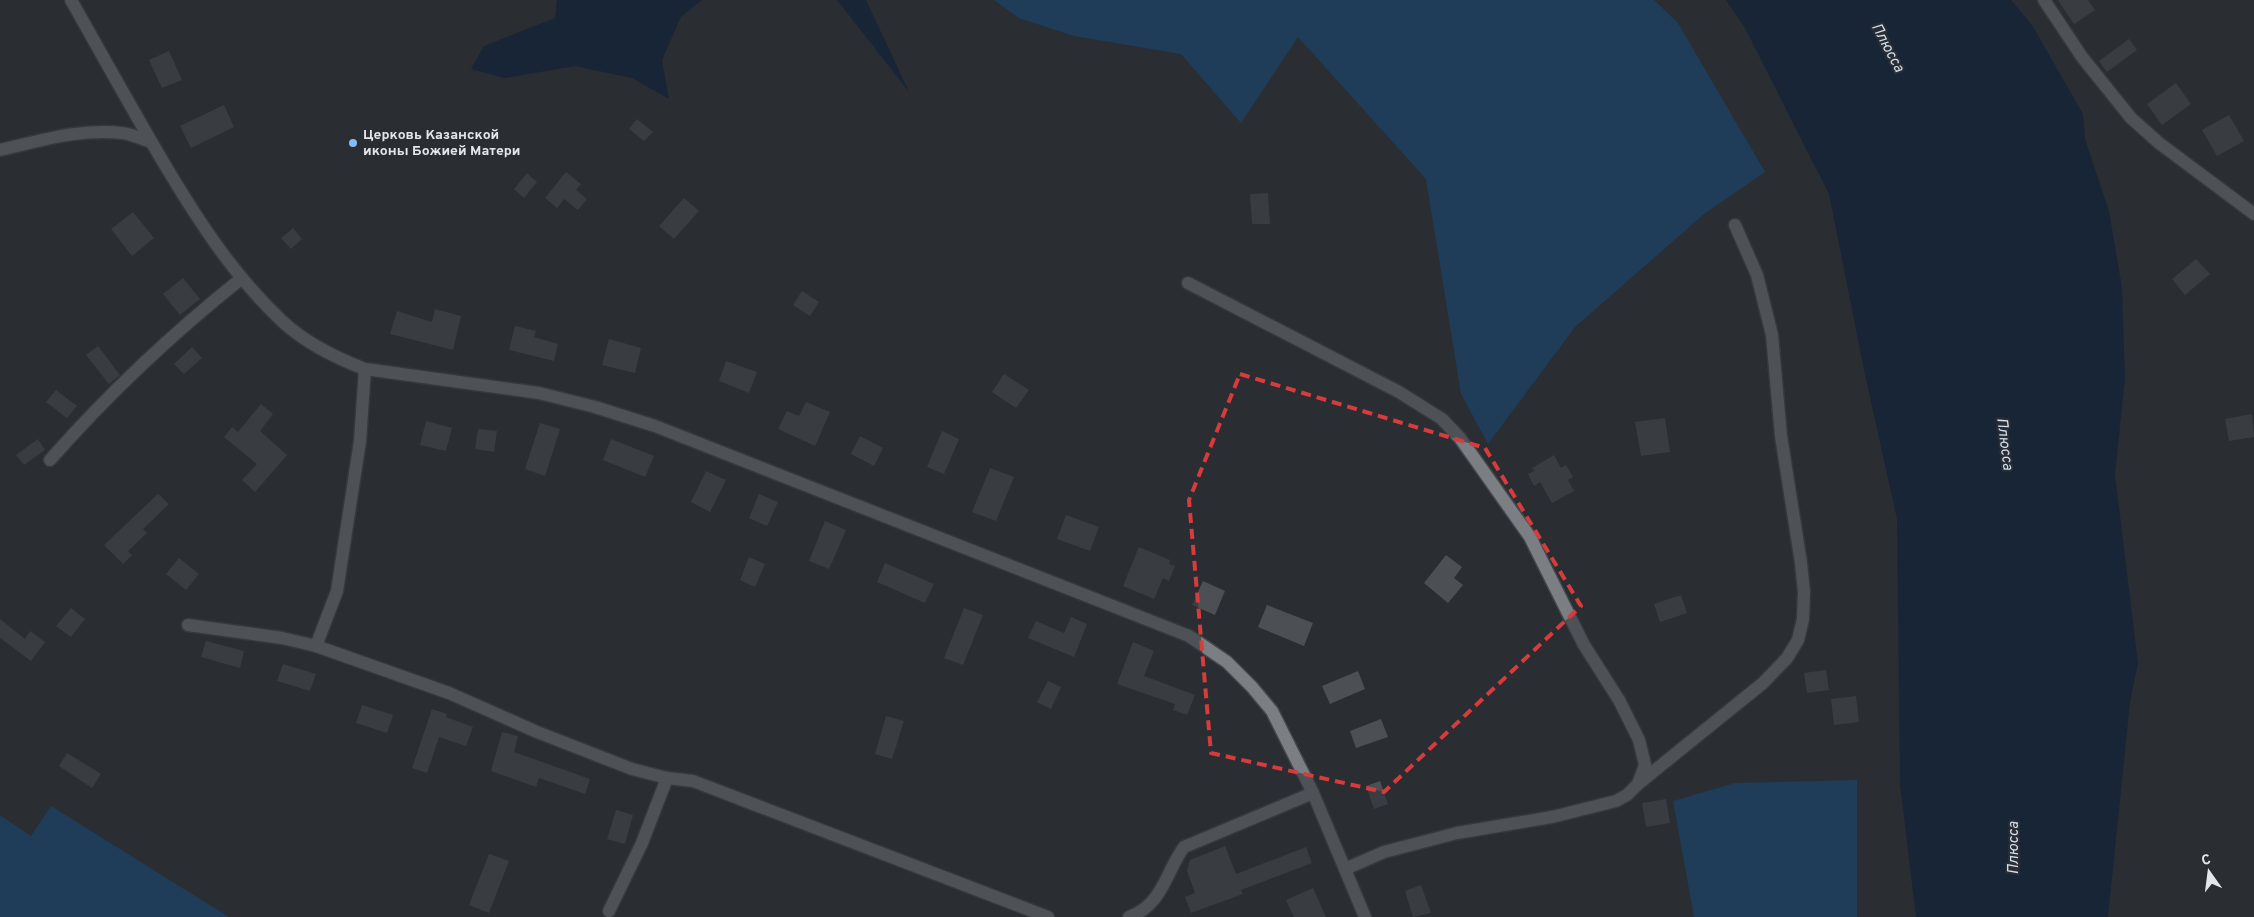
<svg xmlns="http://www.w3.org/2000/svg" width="2254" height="917" font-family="Overpass,sans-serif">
	<rect width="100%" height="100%" fill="#2a2d32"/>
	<!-- green -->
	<g fill="#134f89">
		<path d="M994,0H1654L1678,23L1765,172L1704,214L1575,327L1488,444L1461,394L1426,179L1298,37L1241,123L1181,54L1074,36L1019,18Z"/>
		<path d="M1857,780V917H1694L1673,801L1735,783Z"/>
		<path d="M51,806L229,917H0V815L31,836Z"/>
	</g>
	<!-- water -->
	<g fill="#001c3c">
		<path d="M557,0H702L681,17L662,60L669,99L632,78L575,66L505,78L471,69L484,46L555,18Z"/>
		<path d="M837,0H866L909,92Z"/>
		<path d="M1726,0H2011L2032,25L2083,114L2085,139L2109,211L2122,288L2125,378L2115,475L2138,663L2130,702L2108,917H1916L1900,784L1897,519L1864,370L1829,194L1745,28Z"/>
	</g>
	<!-- building -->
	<g fill="#4c5054">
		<path d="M2058,0H2088L2095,10L2074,24Z"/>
		<path d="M2129,39L2137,50L2107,72L2099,61Z"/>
		<path d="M169,51L182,80L162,88L149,60Z"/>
		<path d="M2176,83L2191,104L2162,125L2147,104Z"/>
		<path d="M224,105L234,127L191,148L180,126Z"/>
		<path d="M2229,115L2244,141L2217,156L2202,130Z"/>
		<path d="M637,119L653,132L644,141L629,129Z"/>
		<path d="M566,172L581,184L576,190L587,199L578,210L564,199L557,208L545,198Z"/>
		<path d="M527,173L537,182L524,198L514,189Z"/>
		<path d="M1268,193L1270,224H1252L1250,194Z"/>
		<path d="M684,198L699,211L674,239L659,226Z"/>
		<path d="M133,212L154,238L132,256L111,229Z"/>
		<path d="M293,228L302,239L291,249L281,238Z"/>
		<path d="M2196,259L2210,274L2185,295L2172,279Z"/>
		<path d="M183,278L200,299L180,315L163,294Z"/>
		<path d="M802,291L819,302L810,316L793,305Z"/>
		<path d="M435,309L461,316L453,350L390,334L397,311L432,322Z"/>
		<path d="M515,326L536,331L534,337L558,344L554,361L509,350Z"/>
		<path d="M609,339L641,348L635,373L602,365Z"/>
		<path d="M98,346L120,375L109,384L86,355Z"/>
		<path d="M192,347L202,358L184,374L174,364Z"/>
		<path d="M726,361L757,372L749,393L719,381Z"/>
		<path d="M1004,374L1029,390L1016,408L992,392Z"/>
		<path d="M56,390L77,406L67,418L46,402Z"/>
		<path d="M806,402L830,412L815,446L778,429L787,411L799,416Z"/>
		<path d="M261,404L273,414L260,431L287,455L255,492L242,480L257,464L224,437L232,427L238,432Z"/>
		<path d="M2252,414L2254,437L2229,441L2225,419Z"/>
		<path d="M1665,418L1670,452L1641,456L1635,422Z"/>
		<path d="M426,421L452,428L446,451L420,445Z"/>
		<path d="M540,423L560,429L545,476L525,469Z"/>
		<path d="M478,429L497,431L494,452L475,449Z"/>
		<path d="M942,431L959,439L944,474L927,467Z"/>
		<path d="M860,436L883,448L874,466L851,454Z"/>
		<path d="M38,439L45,450L24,465L16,455Z"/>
		<path d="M611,439L654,456L645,477L603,460Z"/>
		<path d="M1554,455L1561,468L1566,465L1573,477L1568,480L1574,491L1552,503L1540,482L1534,486L1528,474L1534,471L1532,468Z"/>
		<path d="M990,468L1014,477L996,521L972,512Z"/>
		<path d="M706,471L726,480L710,512L691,502Z"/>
		<path d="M158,494L169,504L143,529L147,533L128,551L132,555L123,564L104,545Z"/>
		<path d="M759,494L778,502L767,526L749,518Z"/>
		<path d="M1066,515L1099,527L1090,551L1057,539Z"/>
		<path d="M825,521L846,530L829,569L809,561Z"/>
		<path d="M1139,547L1170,560L1169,564L1175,566L1169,581L1163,578L1154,599L1123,586Z"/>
		<path d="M1446,555L1462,567L1454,578L1463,585L1448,603L1424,583Z"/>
		<path d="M749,557L765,564L755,587L740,580Z"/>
		<path d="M179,558L199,574L186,590L166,574Z"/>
		<path d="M885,563L934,584L925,603L877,582Z"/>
		<path d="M1203,581L1225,591L1215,615L1192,605Z"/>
		<path d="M1681,595L1687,613L1660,622L1654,604Z"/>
		<path d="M1267,605L1313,623L1304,646L1258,627Z"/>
		<path d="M71,608L85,619L71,637L56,626Z"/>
		<path d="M964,608L983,615L963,665L944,658Z"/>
		<path d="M1071,617L1087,624L1074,657L1028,638L1036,621L1064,633Z"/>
		<path d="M0,619L25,639L30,631L45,642L31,661L0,638Z"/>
		<path d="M206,641L244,651L240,668L201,657Z"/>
		<path d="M1133,642L1154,651L1144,676L1195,695L1187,715L1173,710L1175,704L1117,684Z"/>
		<path d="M283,664L316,674L310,691L277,681Z"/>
		<path d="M1826,670L1829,690L1807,693L1804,673Z"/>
		<path d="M1358,671L1365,689L1330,704L1322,686Z"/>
		<path d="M1048,681L1061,687L1051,709L1037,702Z"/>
		<path d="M1856,696L1859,722L1834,725L1831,699Z"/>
		<path d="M362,705L393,715L387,733L356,723Z"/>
		<path d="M432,709L447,714L446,717L473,727L466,746L439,737L427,773L412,768Z"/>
		<path d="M886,716L904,721L892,759L875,754Z"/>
		<path d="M1381,719L1388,737L1356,748L1350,731Z"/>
		<path d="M502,732L518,736L514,752L590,779L585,794L539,778L536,787L491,771Z"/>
		<path d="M67,753L101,774L92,788L59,766Z"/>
		<path d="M1380,781L1388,804L1374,809L1366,786Z"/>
		<path d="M1666,799L1670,823L1646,827L1642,803Z"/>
		<path d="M616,810L633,815L625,844L607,839Z"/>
		<path d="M1225,846L1236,874L1306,847L1312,863L1241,890L1243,894L1191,913L1185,897L1195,893L1187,871L1190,860Z"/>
		<path d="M489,854L509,861L489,913L469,905Z"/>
		<path d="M1421,885L1431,913L1413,917L1405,891Z"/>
		<path d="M1313,888L1326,917H1294L1286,900Z"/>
	</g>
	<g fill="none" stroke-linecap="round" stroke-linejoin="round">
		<!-- minor casing -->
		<g stroke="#44484b" stroke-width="15">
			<g id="minor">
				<path d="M71,0C104,58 136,117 171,175C203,228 237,279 283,322C306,343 336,358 365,369L539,393L595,407L655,426L1189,636L1227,662L1252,687L1272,711L1313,793L1365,917"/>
				<path d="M2044,0L2082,57L2131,118L2159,143L2254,214"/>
				<path d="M0,150C40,141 80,128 122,133C131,134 142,139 151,142"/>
				<path d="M1188,283L1399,392L1442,419L1460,438L1530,537L1584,645L1619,700L1639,740L1645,765L1638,784"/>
				<path d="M50,460C109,393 173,333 242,278"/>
				<path d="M188,625L282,638L316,646L449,693L537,732L632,769L667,778L693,781L1048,917"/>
				<path d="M316,646L337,591L360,441L365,369"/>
				<path d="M1345,869L1384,852L1457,833L1552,817L1616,801L1627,795L1638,784L1763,683L1787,658L1798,640L1803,619L1804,592L1801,563L1781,436L1772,335L1757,275L1735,225"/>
				<path d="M609,911L642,843L667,778"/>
				<path d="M1129,917C1163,905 1166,871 1184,847L1313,793"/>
			</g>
		</g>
		<!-- minor -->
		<use href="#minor" stroke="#7b7f84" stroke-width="12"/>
	</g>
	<!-- marked area -->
	<path d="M0 0H2254V917H0ZM1240,374L1485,448L1581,606L1384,792L1211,753L1189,500Z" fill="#2a2d32" fill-opacity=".55" fill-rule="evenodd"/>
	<path fill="none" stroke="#d73b3b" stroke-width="4" stroke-dasharray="10 6" stroke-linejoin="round" d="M1240,374L1485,448L1581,606L1384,792L1211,753L1189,500Z"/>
	<!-- markers -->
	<circle fill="#84bcfb" stroke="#2a2d32" stroke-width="2" cx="353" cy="143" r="5"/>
	<g text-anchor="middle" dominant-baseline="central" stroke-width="4.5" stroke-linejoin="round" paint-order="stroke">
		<!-- poi labels -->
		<g font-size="14" font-weight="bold" fill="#e4e7e9" stroke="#2a2d32" text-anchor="start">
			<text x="363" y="135">Церковь Казанской<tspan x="363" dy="16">иконы Божией Матери</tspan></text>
		</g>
		<!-- water labels -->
		<g font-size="15" font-style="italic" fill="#d1e0f2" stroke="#2a2d32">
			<text transform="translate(1887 48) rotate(62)">Плюсса</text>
			<text transform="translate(2004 444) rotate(83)">Плюсса</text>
			<text transform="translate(2014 848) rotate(-90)">Плюсса</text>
		</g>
	</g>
	<!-- north arrow -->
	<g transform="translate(2209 872) rotate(346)" stroke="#2a2d32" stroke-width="4" paint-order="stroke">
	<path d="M0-4L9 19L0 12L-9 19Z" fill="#e4e7e9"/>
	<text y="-8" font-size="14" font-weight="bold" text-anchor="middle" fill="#e4e7e9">С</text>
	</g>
</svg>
